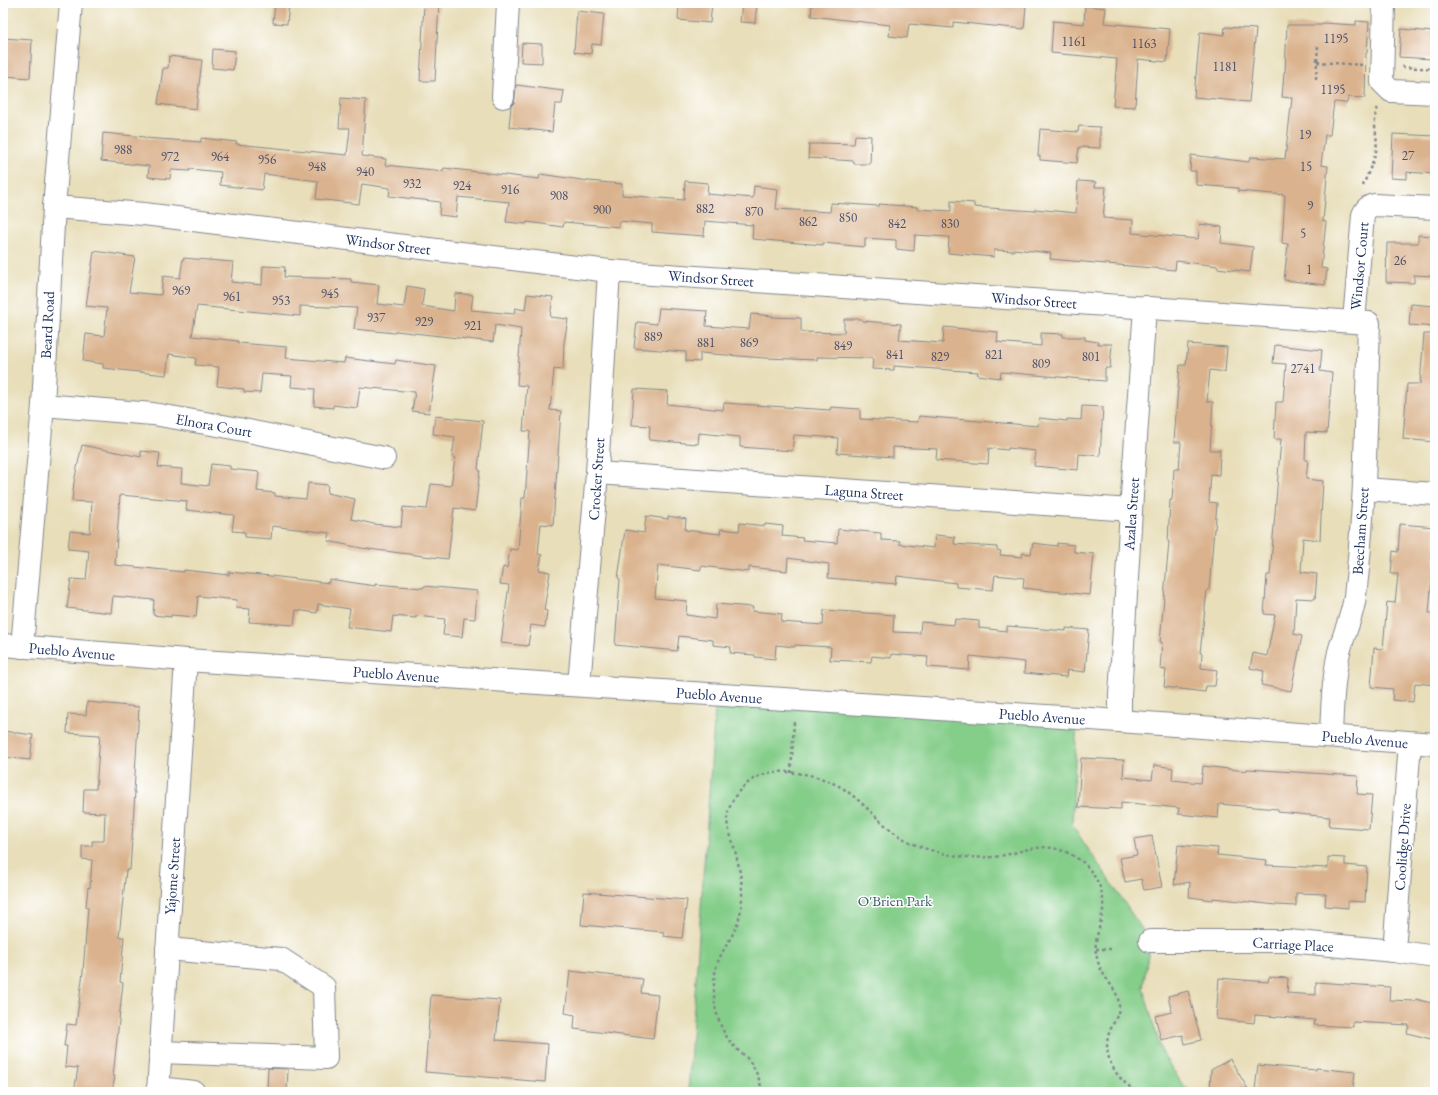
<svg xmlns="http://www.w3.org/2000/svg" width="1438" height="1095" font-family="'EB Garamond',serif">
	<rect width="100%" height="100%" fill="#fff"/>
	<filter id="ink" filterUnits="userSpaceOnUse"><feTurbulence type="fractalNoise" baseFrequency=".025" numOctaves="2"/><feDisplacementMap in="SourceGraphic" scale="8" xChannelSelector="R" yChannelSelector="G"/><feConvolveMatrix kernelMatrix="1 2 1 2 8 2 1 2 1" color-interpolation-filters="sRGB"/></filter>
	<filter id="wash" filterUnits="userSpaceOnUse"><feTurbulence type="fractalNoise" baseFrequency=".012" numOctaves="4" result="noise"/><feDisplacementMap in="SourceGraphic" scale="16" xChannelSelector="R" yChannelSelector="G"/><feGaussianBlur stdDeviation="0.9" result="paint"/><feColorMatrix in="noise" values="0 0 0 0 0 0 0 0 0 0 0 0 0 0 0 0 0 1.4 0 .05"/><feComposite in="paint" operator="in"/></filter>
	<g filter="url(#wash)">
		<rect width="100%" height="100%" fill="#e8deb9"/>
		<!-- green -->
		<path fill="#85ce8a" stroke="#507e74" d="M716,694L1077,718L1072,825L1150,941L1143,988L1162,1053L1182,1084L1191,1092H688Z"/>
		<g id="blocks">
			<!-- building -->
			<g fill="#dab38e">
				<path d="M275,3L289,4L287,24L273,23Z"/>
				<path d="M424,3H439L435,81H420Z"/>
				<path d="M679,3H712L710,23L678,20Z"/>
				<path d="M742,3H757L755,23L740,22Z"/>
				<path d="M812,3H999L1026,6L1024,29L953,22V28L909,24L907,38L889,36L890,25L811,16Z"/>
				<path d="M1085,6L1106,8L1104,23L1170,29L1167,62L1138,59L1135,107L1113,106L1117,59L1051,53L1053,21L1084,24Z"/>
				<path d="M577,11L604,14L601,45L592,44L591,54L574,52Z"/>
				<path d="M1356,21L1369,22L1367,53H1366L1365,98L1348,97L1347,103L1334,102L1330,135H1325L1321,165L1328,166L1323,221L1326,222L1321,268L1327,269L1325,285L1284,280L1288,244L1282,243L1285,195L1238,191V188L1196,185V171H1190L1191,155L1249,162L1250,157L1285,159L1292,98L1282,97L1284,72H1285L1287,25H1322V23L1356,25Z"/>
				<path d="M1225,27L1256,29L1249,102L1194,97L1200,32L1224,35Z"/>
				<path d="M1401,29L1434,32L1432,59L1399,57Z"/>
				<path d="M3,38L32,40L30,78L4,76L6,55H3Z"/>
				<path d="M522,43L542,44V63L521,62Z"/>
				<path d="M213,49L235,51L233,70L212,68Z"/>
				<path d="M169,56L202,60L196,109L158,104L163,68H168Z"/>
				<path d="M516,85L564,91L562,104H555L552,132L509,127L511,106L514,103L515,98Z"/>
				<path d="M341,98L366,100L362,156L386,159L385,165L443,171L444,168L539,179L540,174L589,181L622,184V195L684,200L685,181L708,183L707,194L753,198L754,186L778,189L776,209L830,212L831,203L879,206V204L917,207V209L951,211V201L974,203V207L1035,211V209L1076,213L1078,181L1096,182L1095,187H1106L1103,218L1133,220L1132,233L1198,239L1200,224L1222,227L1221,243L1253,247L1250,272L1217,268L1218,266L1176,261L1175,270L1050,259L1051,253L1014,249V251L994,250V257L948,253L949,237L915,235L914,251L896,249V240L865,238V247L823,243V245L752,239L753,225L705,221L704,236L652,232V224L619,221V227L564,222L563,227L527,222L526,224L506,222L509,202L458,197L456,217L439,215L440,202L389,196L390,188L362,184L359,204L316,199L318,181L264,174L262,190L220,185L221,172L190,169V171L171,170L170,179L148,177L149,166L101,161L103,133L145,137V138L201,142V138L237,142L236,144L347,155L350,128H339Z"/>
				<path d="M1079,126L1100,127V148L1079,147L1077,163L1040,160V156H1038L1040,129L1078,132Z"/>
				<path d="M1393,134L1435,136V174L1407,172V179L1391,178Z"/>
				<path d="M855,135L871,136L870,164H854V161L808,158L809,144H822V143L854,144Z"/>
				<path d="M1418,235L1435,236V276L1414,275V283L1386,282L1387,243H1418Z"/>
				<path d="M94,251L135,257L129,292L161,295L163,276L180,278L183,258L233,262L231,282L262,285L263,266L285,267L284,277L351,279V282L379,285L377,304L404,307L407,286L424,289L422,306L454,311L455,293L473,295L471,310L514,314L515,308L525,310L527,294L553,297L550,317L568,319L564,343L563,370L554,369L550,410L561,411L553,525L541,524L538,554L542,555L539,570L550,572L544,610L547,611L545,627L531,625L528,646L501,643L509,585L500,584L503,567L507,568L510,549L518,550L522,498H525L530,431H523L527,386L517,385L521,329L495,325L493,342L396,331L395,333L354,329L357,308L300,306V316L197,306L192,336L238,341V343L287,347L286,358L344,363L345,358L395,364L396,360L436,366L429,413L412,411L415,392L360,387L357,408L333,405V408L314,406L315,389L291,387L292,376L262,374L260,393L244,392V389L217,386L219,367L195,365L196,358L169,354L166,375L103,368V364L83,361L86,334L104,336L107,308L86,306Z"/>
				<path d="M1411,304L1435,306V327L1409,325Z"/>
				<path d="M659,308L707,311L706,326L749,329L751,314L773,316L772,317L801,318V332L844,333V319H862V321L901,324L899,340L943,343L944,327L998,332L997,342L1041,346V333L1063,334V337H1085V340L1098,342V344H1112L1110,368H1105V381L1001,372L1000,378L977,375L978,372L894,366V370L872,369L873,358L817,357V360L765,358L700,353V362L686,361V352L634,348L637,322L657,324Z"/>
				<path d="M1424,334H1435V442L1403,439L1407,384H1420Z"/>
				<path d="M1188,344L1227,347L1225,372L1210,370L1207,402H1213L1210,450H1220L1219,475L1211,474L1209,502L1217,503L1215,529H1214L1209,590H1207L1200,653H1202L1201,668L1217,670L1215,686H1206L1205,692L1164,687L1166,670L1160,669L1162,642H1160L1169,542H1168L1170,500H1172L1174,469H1179L1181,442H1174L1177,400L1180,365H1186Z"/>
				<path d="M1275,345L1322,350L1320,371L1332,373L1327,433L1306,432L1305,460H1308L1306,479L1323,481L1321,517L1320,540L1303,538L1301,572L1317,574L1315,599L1296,598L1294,634L1302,636L1291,691L1261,685L1264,671L1250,668L1253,653L1267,656L1275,615L1264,614L1267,575H1270L1281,439H1274L1276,402H1283L1286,364L1273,363Z"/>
				<path d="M634,389L668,391L667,404L723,410L724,403L830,410L831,407L860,409V419L918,422L919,416L1038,426L1039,418L1067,421V419L1081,420L1082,406L1103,407L1100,456L1079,454L1078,470L1034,466L1036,451L1008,448V450L989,448L988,464L936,460L937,449L893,447V457L837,453L838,438L794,435L792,451L740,447V437L699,433L698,444L649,440L650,426L632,425Z"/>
				<path d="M435,416L483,421L478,469L480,470L475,511L454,508L448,559L361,548L328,541L330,533L272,526L271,539L245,537V532L232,531L234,515L186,510L187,501L120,495L115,565L184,572V570L229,575V572L271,576L329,583V579L375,586V584L423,588L424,586L477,591L475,619L464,618L462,637L443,635L445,619L416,616V618L393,616L391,632L347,627L350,609L318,604L317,613L296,610L294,625L249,622L250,609L236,608L237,600L198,596L196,617L171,615V617L153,615L154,600L113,596L111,613L67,608L71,579L86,580L89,551L68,549L70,531L90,533L92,502L72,501L74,482L82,445L141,457V451L160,453L158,467L182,469L181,483L208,486L211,464L230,466V469L259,472L257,491L275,493V496L306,499L308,483L328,485L327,493L355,499L351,519L374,524L401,527L403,507L427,509L431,484L451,486L455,458L452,457L455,437L433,434Z"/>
				<path d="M646,516L668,519V516L686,519L685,530L720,534L721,529L739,531L740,523L765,526V524L783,526L782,536L803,538L802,540L837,543L838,529L881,533V540L900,541L899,544L934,548L935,535L955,537L954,544L997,547V550L1001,551L1000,555L1022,557L1023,553L1031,554L1033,543L1057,546V543L1074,545V552L1094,554L1090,595L1023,588L1024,578L995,575L993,590L956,587V583L897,576L896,584L828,578L829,564L788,558L787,571L749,567V572L701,566V570L658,565L655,598L687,601L686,615L715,619L716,604L753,607L752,611L782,614L781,622L823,625L824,610L894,615L893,632L920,633L921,622L954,625L955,619L979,621V628L1007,631V626L1066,631V628L1089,630L1085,672L1067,670L1066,677L1024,673L1025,662L970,656L969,670L927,667L928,657L891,654V658L872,656L871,662L830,660L831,647L795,645V647L776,645L775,659L755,657V655L730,653L731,647L713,645V640L679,636L677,651L615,645L620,579L618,578L625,530L644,533Z"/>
				<path d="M1400,524L1435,527V578L1432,577L1429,613H1435V685L1415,683L1413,702L1392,700L1393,689L1371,687L1374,648L1383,649L1387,602L1395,603L1398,574H1391L1393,551L1398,552Z"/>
				<path d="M87,702L139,707L134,792H135L130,870H126L119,937H124L120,982L123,983L113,1076H115L112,1092H74L78,1068L65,1067L67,1046H64L67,1024L76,1025L83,972L88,908L86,907L88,887L90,888L92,860L82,859V846H92V841H104L105,813L83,812L84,789H96L100,735L67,733L68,714L86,715Z"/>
				<path d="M3,731L33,735L30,760L3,757Z"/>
				<path d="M1081,758L1124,760L1123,777L1152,780L1154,765L1173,768L1172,780L1201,783L1203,766L1246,771L1247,769L1358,776L1357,794L1372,795L1369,829L1329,826L1330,817L1278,812V809L1219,804L1218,818L1178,814L1179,808L1121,802V809L1078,807Z"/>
				<path d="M1152,836L1162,887L1144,890L1141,879L1125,882L1120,858L1137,855L1134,839Z"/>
				<path d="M1178,845L1218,848L1217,855L1267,860L1266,865L1328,868V857L1345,858V865L1367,867L1365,902L1348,901V908L1325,906L1326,894L1296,893V906L1276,905L1213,898V900L1189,897L1190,882L1174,885Z"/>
				<path d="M584,892L687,900L682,938L663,936L664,932L581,925Z"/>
				<path d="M570,971L643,979L641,993L658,995L653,1039L574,1029L575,1015L565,1013Z"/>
				<path d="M1269,977L1288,978L1287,993L1316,995V982L1390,987L1389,1000L1415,1001L1416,999L1435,1004V1040L1407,1033L1409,1025L1353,1022V1027L1314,1025L1315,1020L1255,1015L1254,1023L1216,1019L1219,978L1268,982Z"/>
				<path d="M1188,991L1201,1040L1185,1044L1183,1035L1161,1040L1155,1016L1172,1012L1168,996Z"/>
				<path d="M431,995L500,1000L496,1040L548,1044L545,1082L425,1072Z"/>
				<path d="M1230,1059L1248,1089L1231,1088L1234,1092H1210L1211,1070Z"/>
				<path d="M1258,1065L1316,1070V1068L1355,1072L1353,1092H1275L1255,1090Z"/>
				<path d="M268,1068L288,1069L287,1092H267Z"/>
			</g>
		</g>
	</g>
	<g filter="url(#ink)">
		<use href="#blocks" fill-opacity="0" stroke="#82868c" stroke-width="1"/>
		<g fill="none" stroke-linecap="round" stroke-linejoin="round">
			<!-- minor casing -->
			<g stroke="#82868c" stroke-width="24">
				<g id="minor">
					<path d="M1384,3L1382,82L1391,91L1435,93"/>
					<path d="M503,97L508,3"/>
					<path d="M54,207L144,214L609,271L1369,323C1366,414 1366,505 1355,596C1353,615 1344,633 1339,652C1333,679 1332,708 1331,736"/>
					<path d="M1354,321L1363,215C1365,210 1368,206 1374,205L1435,208"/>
					<path d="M43,405L153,414L223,426L384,458"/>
					<path d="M597,473L1131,510"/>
					<path d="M1364,489L1435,494"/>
					<path d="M3,645L186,660L1077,718L1435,744"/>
					<path d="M22,647L43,405L54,207L71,3"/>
					<path d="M579,685L597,473L609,271"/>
					<path d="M1120,721V695L1131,510L1145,307"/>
					<path d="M1150,941H1288L1394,951L1435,957"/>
					<path d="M1394,951L1410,743"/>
					<path d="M160,1052L326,1058L324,987L281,959L167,949"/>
					<path d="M158,1088L194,1092"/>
					<path d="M158,1092L186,660"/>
				</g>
			</g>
			<!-- path -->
			<g stroke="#82868c" stroke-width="2.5" stroke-dasharray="3 3" stroke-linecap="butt">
				<path d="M1317,62L1363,65"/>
				<path d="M1402,67L1435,69"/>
				<path d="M1316,79L1318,45"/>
				<path d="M1363,186C1367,175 1373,163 1376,151C1379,133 1370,124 1379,105"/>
				<path d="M791,773L794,722"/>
				<path d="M1096,949H1113"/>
				<path d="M762,1092C760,1079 755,1067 746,1057C742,1053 736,1049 732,1044C723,1034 717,1018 715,1005C713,990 713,971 720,957C727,943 737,930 740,914C745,891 740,869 734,847C732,838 727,827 727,819C729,795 751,774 775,772C784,771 795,773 804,774C821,777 839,784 852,795C877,815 889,835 921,847C944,855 968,859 992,857C1024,854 1040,838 1072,855C1076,858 1080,860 1084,863C1097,877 1107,895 1102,915C1100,927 1094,941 1096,953C1097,958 1098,963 1100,967C1106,982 1118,989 1119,1005C1120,1016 1110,1026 1108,1037C1103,1060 1119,1082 1138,1092"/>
			</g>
			<!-- minor -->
			<use href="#minor" stroke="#fff" stroke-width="22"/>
		</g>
	</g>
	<g text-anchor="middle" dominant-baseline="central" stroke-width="3" stroke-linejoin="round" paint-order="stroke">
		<!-- number labels -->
		<g font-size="13" fill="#4b506a">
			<text x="1336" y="38">1195</text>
			<text x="1074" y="41">1161</text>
			<text x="1144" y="43">1163</text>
			<text x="1225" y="66">1181</text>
			<text x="1333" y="89">1195</text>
			<text x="1305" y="134">19</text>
			<text x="123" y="149">988</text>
			<text x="1408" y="155">27</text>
			<text x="170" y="156">972</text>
			<text x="220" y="156">964</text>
			<text x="267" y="159">956</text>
			<text x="317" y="166">948</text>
			<text x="1306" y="166">15</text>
			<text x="365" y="171">940</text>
			<text x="412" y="183">932</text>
			<text x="462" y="185">924</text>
			<text x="510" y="189">916</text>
			<text x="559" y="195">908</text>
			<text x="1310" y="205">9</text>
			<text x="705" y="208">882</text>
			<text x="602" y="209">900</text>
			<text x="754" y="211">870</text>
			<text x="848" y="217">850</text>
			<text x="808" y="221">862</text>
			<text x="897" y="223">842</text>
			<text x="950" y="223">830</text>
			<text x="1303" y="233">5</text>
			<text x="1400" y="260">26</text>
			<text x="1309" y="269">1</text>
			<text x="181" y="290">969</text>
			<text x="330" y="293">945</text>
			<text x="232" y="296">961</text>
			<text x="281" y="300">953</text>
			<text x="376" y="317">937</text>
			<text x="424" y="321">929</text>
			<text x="473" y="325">921</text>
			<text x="653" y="336">889</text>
			<text x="706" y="342">881</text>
			<text x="749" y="342">869</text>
			<text x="843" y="345">849</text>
			<text x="895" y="354">841</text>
			<text x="994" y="354">821</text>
			<text x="940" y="356">829</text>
			<text x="1091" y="356">801</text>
			<text x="1041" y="363">809</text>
			<text x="1303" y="368">2741</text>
		</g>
		<!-- street labels -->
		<g font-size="15" fill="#1b2f5e" stroke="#fff">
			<text transform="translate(388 244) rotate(7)">Windsor Street</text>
			<text transform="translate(1359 266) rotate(-85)">Windsor Court</text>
			<text transform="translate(711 278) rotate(4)">Windsor Street</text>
			<text transform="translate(1034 300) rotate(4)">Windsor Street</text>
			<text transform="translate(47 325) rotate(-87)">Beard Road</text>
			<text transform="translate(214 425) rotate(10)">Elnora Court</text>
			<text transform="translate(596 479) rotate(-86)">Crocker Street</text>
			<text transform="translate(864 492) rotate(4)">Laguna Street</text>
			<text transform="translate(1131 514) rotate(-86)">Azalea Street</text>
			<text transform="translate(1360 531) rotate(-86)">Beecham Street</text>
			<text transform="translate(72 651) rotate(5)">Pueblo Avenue</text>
			<text transform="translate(396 674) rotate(4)">Pueblo Avenue</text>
			<text transform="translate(719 695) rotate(4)">Pueblo Avenue</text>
			<text transform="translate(1042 716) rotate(4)">Pueblo Avenue</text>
			<text transform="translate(1365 739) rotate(5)">Pueblo Avenue</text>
			<text transform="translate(1402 847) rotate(-86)">Coolidge Drive</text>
			<text transform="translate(172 876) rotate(-86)">Yajome Street</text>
			<text transform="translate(1293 944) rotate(3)">Carriage Place</text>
		</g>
		<!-- park labels -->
		<g font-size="15" fill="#3b5f6b" stroke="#fff">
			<text x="895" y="900">O'Brien Park</text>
		</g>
	</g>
	<!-- margin -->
	<rect width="1438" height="1095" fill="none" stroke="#fff" stroke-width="16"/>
</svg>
